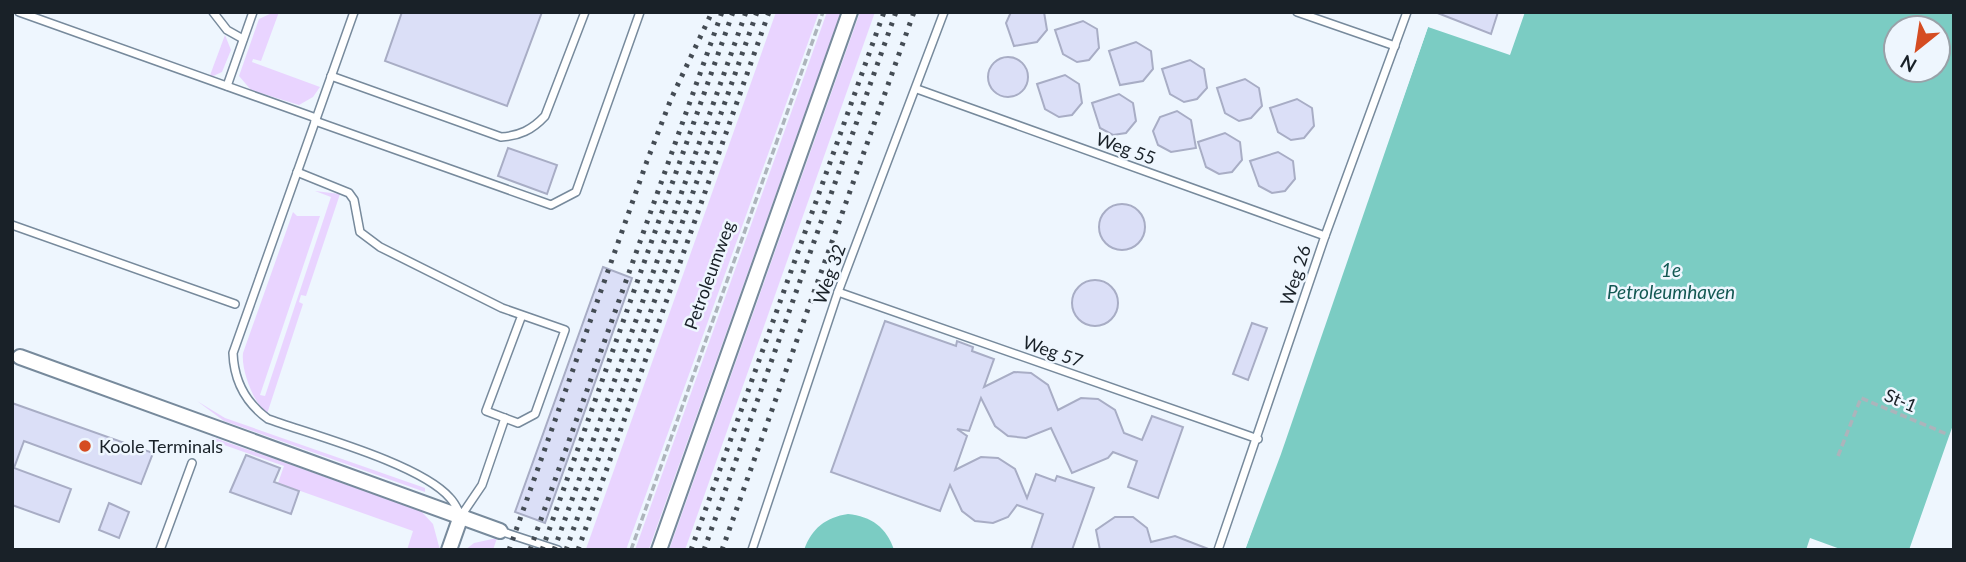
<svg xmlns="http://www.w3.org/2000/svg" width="1966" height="562" font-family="Lato,sans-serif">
	<rect width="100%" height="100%" fill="#eef6fe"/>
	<!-- green -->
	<g fill="#e9d4ff">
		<path d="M274,12H279L261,61L253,59L252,62L320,87L313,97L299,105L251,90L239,76L259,19Z"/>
		<path d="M776,12H819L626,550H589L586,549Z"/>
		<path d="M827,12H841L650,546L648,550H635Z"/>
		<path d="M860,12H875L685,550H669Z"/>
		<path d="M225,35L231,50L222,72L209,78Z"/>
		<path d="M315,191L340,194L306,296L301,295L299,302L303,304L267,414C254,403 241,371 243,353L293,212L297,216H320L260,395L265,396L331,197Z"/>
		<path d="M197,401L225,418L425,488V492L224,421Z"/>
		<path d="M212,437L421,511L433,524L440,550H407L413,531L278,483L284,466L210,440Z"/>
		<path d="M497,538L493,550H465L474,543Z"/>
	</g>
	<!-- water -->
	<g fill="#7bccc3" fill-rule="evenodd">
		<path d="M1525,12H1954V422L1909,550H1843L1810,538L1806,550H1245L1428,27L1510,55ZM1896,28H1938V70H1896Z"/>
		<path d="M848,514C871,516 887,528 894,550H804C811,529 826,517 848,514Z"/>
	</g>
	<!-- pier -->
	<path fill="#eef6fe" d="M1425,26L1428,27L1281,454L1245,550H1242Z"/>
	<!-- building -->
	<g fill="#dbdff7" stroke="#a8adc5" stroke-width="2">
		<path d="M402,12H542L507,106L385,61Z"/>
		<path d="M1011,12H1044L1047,30L1037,42L1014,46L1006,23Z"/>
		<path d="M1435,12H1498L1491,34Z"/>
		<path d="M1083,21L1097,29L1099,48L1089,60L1077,62L1063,54L1055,30Z"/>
		<path d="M1136,42L1151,51L1153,69L1143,81L1120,85L1109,51Z"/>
		<circle cx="1008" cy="77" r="20"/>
		<path d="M1190,60L1204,69L1207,88L1197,99L1184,102L1170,94L1162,69Z"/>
		<path d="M1065,75L1079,84L1082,103L1072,115L1059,117L1045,109L1037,84Z"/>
		<path d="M1245,79L1259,88L1262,106L1251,118L1239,121L1225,113L1217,88Z"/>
		<path d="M1119,94L1133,103L1136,121L1126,133L1113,135L1100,128L1092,103Z"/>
		<path d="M1297,99L1312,108L1314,126L1304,138L1291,140L1278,132L1270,108Z"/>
		<path d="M1177,111L1191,120L1196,148L1171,152L1158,145L1153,131L1160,117Z"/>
		<path d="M1225,133L1240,142L1242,160L1232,172L1219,174L1206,167L1198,142Z"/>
		<path d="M508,148L557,165L547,194L498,176Z"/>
		<path d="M1278,152L1293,161L1295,179L1285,191L1272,193L1259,186L1250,161Z"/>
		<circle cx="1122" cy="227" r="23"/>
		<path d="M603,267L632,278L545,523L515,512Z"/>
		<circle cx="1095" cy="303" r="23"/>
		<path d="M885,321L956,346L957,341L973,347L972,351L994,359L984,387L1014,372L1031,373L1048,385L1058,410L1081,398L1098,399L1115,410L1124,433L1142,440L1152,416L1183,427L1158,498L1128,487L1137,461L1113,452L1108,458L1072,473L1051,428L1026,438L1008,436L995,426L981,398L969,431L957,429L967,436L955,470L981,457L998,458L1015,469L1027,498L1036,474L1055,481L1057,476L1094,488L1072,550H1031L1043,514L1017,505L1008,517L993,523L975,521L962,511L950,485L940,511L831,472Z"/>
		<path d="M1252,323L1267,328L1248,380L1233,374Z"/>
		<path d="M12,403L153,453L141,484L24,441L14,468L71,489L59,522L12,505Z"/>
		<path d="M246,455L280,468L274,482L299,491L291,514L230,492Z"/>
		<path d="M109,503L129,512L119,538L99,530Z"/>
		<path d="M1115,517H1133L1147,528L1151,542L1175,536L1211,550H1100L1096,530Z"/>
	</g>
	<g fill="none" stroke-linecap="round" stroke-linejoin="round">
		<!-- service casing -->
		<g stroke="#778a9c" stroke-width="10">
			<g id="service">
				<path d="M19,12L316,118"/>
				<path d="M213,12L227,30L243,39"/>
				<path d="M354,12L233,353C234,381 246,403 268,419C313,435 421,464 450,498C455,503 458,510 461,516L482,485L505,418"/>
				<path d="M1297,12L1395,46"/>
				<path d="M331,76L501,137C519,136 532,130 545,116L585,12"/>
				<path d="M227,86L253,12"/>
				<path d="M917,89L1325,236"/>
				<path d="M315,121L551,205L576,192L640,12"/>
				<path d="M297,172L349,193L354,200L360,232L380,247L502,308L565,330L535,414L518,423L486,411L522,315"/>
				<path d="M12,225L235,304"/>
				<path d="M838,292L1258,439"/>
				<path d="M500,531L558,550"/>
				<path d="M160,550L192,463"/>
				<path d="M752,550L838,292L944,12"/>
				<path d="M1218,550L1325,236L1407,12"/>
			</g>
		</g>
		<!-- minor casing -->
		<g stroke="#778a9c" stroke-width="18">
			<g id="minor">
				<path d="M20,357L500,531"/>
				<path d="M449,550L461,516"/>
				<path d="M659,550L850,12"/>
			</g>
		</g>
		<!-- path -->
		<g stroke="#acb4bb" stroke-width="3.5" stroke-dasharray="7 3.5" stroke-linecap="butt">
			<path d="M1838,456L1861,398L1949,435"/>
			<path d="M631,550L823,12"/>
		</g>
		<!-- service -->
		<use href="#service" stroke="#fff" stroke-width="7"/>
		<!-- minor -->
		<use href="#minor" stroke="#fff" stroke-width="14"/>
		<!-- rail -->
		<g stroke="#444c54" stroke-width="5" stroke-dasharray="3.5 7" stroke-linecap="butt">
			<path d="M509,550L647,161L671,99L712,12"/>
			<path d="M530,550L722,12"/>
			<path d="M542,550L733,12"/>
			<path d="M554,550L746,12"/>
			<path d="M566,550L757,12"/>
			<path d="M578,550L769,12"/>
			<path d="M691,550L884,12"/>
			<path d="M704,550L896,12"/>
			<path d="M722,550L914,12"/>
		</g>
	</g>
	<!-- markers -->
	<circle fill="#d54c22" stroke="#eef6fe" stroke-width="2.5" cx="85" cy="446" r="7"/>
	<g text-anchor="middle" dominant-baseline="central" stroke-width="5" stroke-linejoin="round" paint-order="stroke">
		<!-- street labels -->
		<g font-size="18" fill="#192128" stroke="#eef6fe">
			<text transform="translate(1126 148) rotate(20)">Weg 55</text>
			<text transform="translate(829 274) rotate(-70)">Weg 32</text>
			<text transform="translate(709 275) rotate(-70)">Petroleumweg</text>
			<text transform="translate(1295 275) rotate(-72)">Weg 26</text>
			<text transform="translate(1053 351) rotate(19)">Weg 57</text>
			<text transform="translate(1901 400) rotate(23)">St-1</text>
		</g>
		<!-- poi labels -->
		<g font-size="18" fill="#192128" stroke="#eef6fe" text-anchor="start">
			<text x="99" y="446">Koole Terminals</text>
		</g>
		<!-- water labels -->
		<g font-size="19" font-style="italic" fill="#125853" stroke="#eef6fe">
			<text x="1671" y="269">1e<tspan x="1671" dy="22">Petroleumhaven</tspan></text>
		</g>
	</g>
	<!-- border -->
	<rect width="1966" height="562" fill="none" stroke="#192128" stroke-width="28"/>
	<!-- north arrow -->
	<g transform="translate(1917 49) rotate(210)"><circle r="33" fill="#eef6fe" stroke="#99a1a8" stroke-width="2"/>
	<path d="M0-5L12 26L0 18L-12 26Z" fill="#d54c22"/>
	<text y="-10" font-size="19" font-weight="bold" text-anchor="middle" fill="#192128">N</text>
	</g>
</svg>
